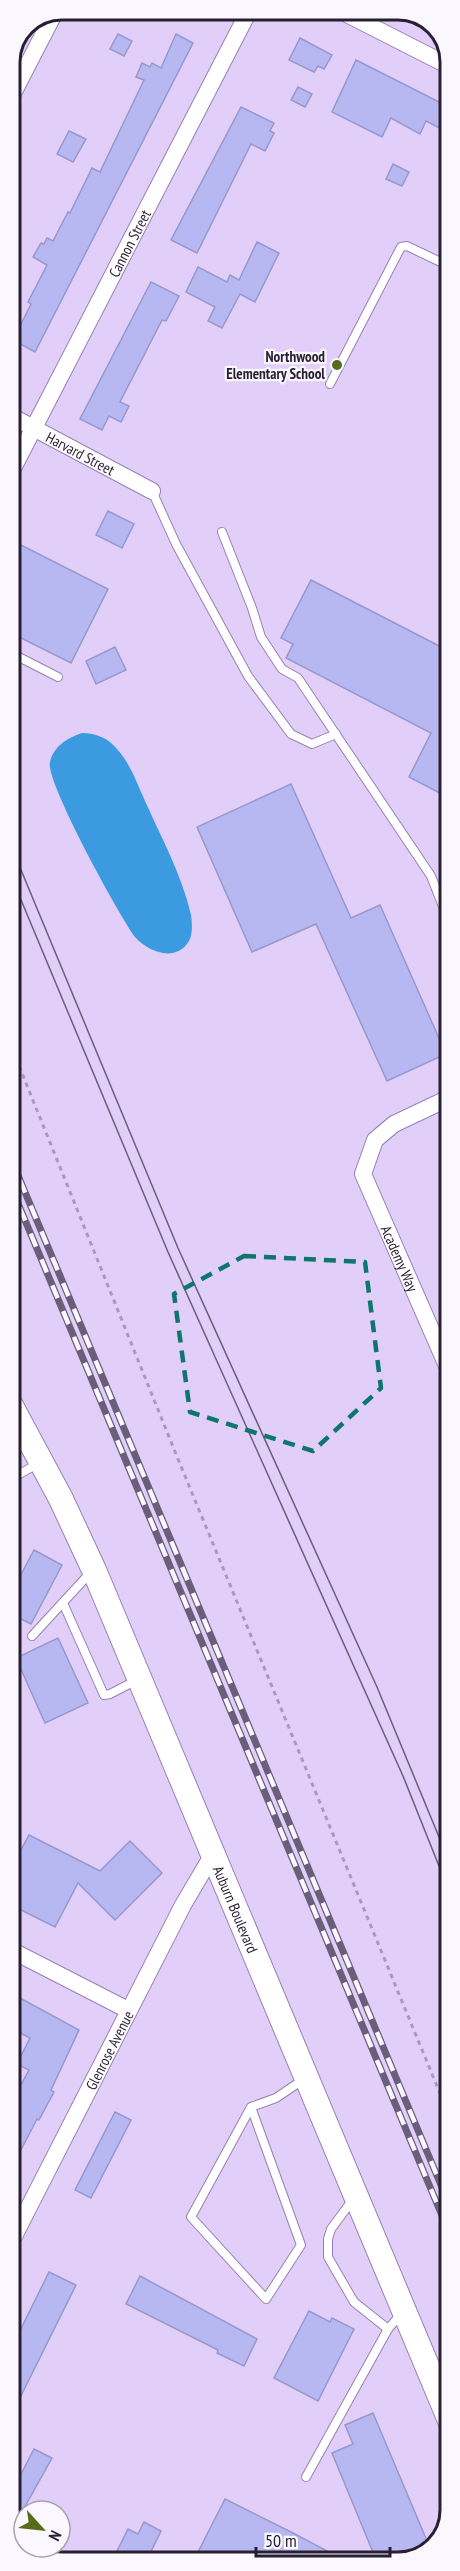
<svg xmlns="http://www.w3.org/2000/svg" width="460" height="2571" font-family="'PT Sans Narrow',sans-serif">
	<rect width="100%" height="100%" fill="#e1cff9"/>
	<!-- water -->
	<path fill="#3c9be0" d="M82,733C96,733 108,738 117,749C130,763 137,783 145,801C161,837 182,875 191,915C192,922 193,934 189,941C176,963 148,952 135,937C120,917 45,781 50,762C54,746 67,738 82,733Z"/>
	<!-- building -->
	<g fill="#b7b8f1" stroke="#9898cc" stroke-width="1.5">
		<path d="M118,34L132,41L124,56L110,49Z"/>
		<path d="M176,34L193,43L35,352L13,340L31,304L28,302L47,265L33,257L41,243L44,244L47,238L53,241L68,212L70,213L92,168L100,172L144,80L136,77L142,63L150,67L152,63L161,68Z"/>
		<path d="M300,38L332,55L324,69L318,66L314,72L289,60Z"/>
		<path d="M356,60L451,108V134L426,121L420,134L391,118L382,137L332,112Z"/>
		<path d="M298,87L312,94L305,107L291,100Z"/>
		<path d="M241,107L274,123L270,131L274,133L265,151L251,144L197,253L171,240Z"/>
		<path d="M69,131L86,139L73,162L57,154Z"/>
		<path d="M393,164L409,172L402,186L386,179Z"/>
		<path d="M257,242L279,253L255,302L240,294L222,328L208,321L215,307L186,292L198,267L227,282L230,275L239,280Z"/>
		<path d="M151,282L179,296L166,321L162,320L120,402L129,406L121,422L109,416L102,430L80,419Z"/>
		<path d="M108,511L134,524L122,548L96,535Z"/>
		<path d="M9,539L108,589L71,663L9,632Z"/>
		<path d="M311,580L451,652V799L409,777L431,733L286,658L293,644L281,638Z"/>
		<path d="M115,647L126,670L96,684L86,661Z"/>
		<path d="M291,784L351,918L380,905L446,1054L387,1081L316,924L252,952L197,827Z"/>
		<path d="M34,1550L62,1565L31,1624L9,1613V1597Z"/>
		<path d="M58,1638L88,1703L45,1723L16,1658Z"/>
		<path d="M29,1835L100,1871L130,1841L162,1873L115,1920L78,1883L55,1927L9,1904V1872Z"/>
		<path d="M9,1992L79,2030L51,2090L54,2092L39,2120L37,2119L9,2173V2107L29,2070L17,2064L30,2038L9,2027Z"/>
		<path d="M115,2112L131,2120L91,2198L75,2190Z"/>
		<path d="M49,2272L76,2285L9,2420V2353Z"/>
		<path d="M140,2276L257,2339L244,2366L217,2353L218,2350L126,2304Z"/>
		<path d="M309,2311L330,2322L332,2318L354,2329L318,2401L274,2378Z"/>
		<path d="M373,2413L430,2548L406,2562H377L332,2453L353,2444L345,2425Z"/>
		<path d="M34,2449L52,2458L23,2510L9,2502V2481L16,2484Z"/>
		<path d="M225,2499L291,2532L348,2562H193Z"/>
		<path d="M144,2522L161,2531L146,2562H132L116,2553L128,2529L138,2534Z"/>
	</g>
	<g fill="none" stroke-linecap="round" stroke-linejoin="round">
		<!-- lane casing -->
		<g stroke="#9681b2" stroke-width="10">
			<g id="lane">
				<path d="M330,384L401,247L407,246L451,267"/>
				<path d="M152,491L176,544L248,676L291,734L312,744L336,734"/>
				<path d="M222,532L252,608L261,637L282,669L298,678L431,876L451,927"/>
				<path d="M9,652L58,677"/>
				<path d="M9,1480L39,1463"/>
				<path d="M63,1603L104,1695L110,1694L137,1680"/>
				<path d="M32,1636L91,1572"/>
				<path d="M251,2107L301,2245L266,2299L191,2217L251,2107L276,2098L304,2079"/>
				<path d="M354,2198L331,2229L328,2239V2257L354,2302L388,2329"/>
				<path d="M306,2477L388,2329L401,2314"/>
			</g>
		</g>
		<!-- street casing -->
		<g stroke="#9681b2" stroke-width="18">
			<g id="street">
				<path d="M337,9L451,67"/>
				<path d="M9,101L55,12"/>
				<path id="s1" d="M9,415L152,491"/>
				<path id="s2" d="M9,476L250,9"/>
				<path id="s3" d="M451,1097L394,1124L375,1140L363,1174L451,1375"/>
				<path d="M9,1949L128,2010"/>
				<path id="s4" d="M9,2246L183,1905L213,1854"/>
			</g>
		</g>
		<!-- secondary casing -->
		<g stroke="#9681b2" stroke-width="26">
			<g id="secondary">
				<path id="s5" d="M9,1402L61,1499L94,1570L451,2423"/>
			</g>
		</g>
		<!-- path -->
		<path stroke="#a99abd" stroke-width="3" stroke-dasharray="4.5 4.5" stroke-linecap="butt" d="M9,1041L178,1459L451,2120"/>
		<!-- lane -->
		<use href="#lane" stroke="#fff" stroke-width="8"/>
		<!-- street -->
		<use href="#street" stroke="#fff" stroke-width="16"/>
		<!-- secondary -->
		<use href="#secondary" stroke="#fff" stroke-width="24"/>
		<!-- tram -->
		<g stroke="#6a5e7a" stroke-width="1.5">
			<path d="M9,841L178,1248L377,1687L451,1866"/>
			<path d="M9,871L168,1252L403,1776L451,1896"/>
		</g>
		<!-- rail casing -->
		<g stroke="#6a5e7a" stroke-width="7">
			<g id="rail">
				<path d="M9,1154L451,2209"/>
				<path d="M9,1182L451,2237"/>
			</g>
		</g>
		<!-- rail -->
		<use href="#rail" stroke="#faf8fe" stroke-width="4.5" stroke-dasharray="14" stroke-linecap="butt"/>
	</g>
	<!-- marked area -->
	<path fill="none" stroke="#0f766e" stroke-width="4.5" stroke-dasharray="12 8" stroke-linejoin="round" d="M244,1256L365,1262L381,1388L313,1451L190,1412L174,1294Z"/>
	<!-- markers -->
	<circle fill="#566c1c" stroke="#faf8fe" stroke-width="2" cx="337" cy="365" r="6"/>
	<g text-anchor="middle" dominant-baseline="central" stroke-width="4.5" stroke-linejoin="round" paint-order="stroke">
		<!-- street labels -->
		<g font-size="15" fill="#281f33" stroke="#faf8fe">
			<text stroke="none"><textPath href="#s2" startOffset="262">Cannon Street</textPath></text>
			<text stroke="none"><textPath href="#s1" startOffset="81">Harvard Street</textPath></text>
			<text stroke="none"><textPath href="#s3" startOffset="216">Academy Way</textPath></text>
			<text stroke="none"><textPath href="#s5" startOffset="556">Auburn Boulevard</textPath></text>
			<text stroke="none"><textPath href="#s4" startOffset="220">Glenrose Avenue</textPath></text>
		</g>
		<!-- poi labels -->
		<g font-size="15" font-weight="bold" fill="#281f33" stroke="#faf8fe" text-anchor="end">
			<text x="325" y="356">Northwood<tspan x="325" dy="17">Elementary School</tspan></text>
		</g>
	</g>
	<!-- crop -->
	<path d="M0 0H460V2571H0ZM62 20H398A42 42 0 0 1 440 62V2510A42 42 0 0 1 398 2552H62A42 42 0 0 1 20 2510V62A42 42 0 0 1 62 20Z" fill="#faf8fe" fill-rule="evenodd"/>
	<path fill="none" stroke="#281f33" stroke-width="3" d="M62 20H398A42 42 0 0 1 440 62V2510A42 42 0 0 1 398 2552H62A42 42 0 0 1 20 2510V62A42 42 0 0 1 62 20Z"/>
	<!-- north arrow -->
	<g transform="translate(42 2529) rotate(117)"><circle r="28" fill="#faf8fe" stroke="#a6a1ad" stroke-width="1.5"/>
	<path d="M0-4.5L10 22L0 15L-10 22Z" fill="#566c1c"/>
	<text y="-9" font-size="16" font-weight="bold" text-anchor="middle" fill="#281f33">N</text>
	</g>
	<!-- scale -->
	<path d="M256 2547v9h134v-9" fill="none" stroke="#281f33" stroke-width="3"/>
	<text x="265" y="2547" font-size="18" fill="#281f33" stroke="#faf8fe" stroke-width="4.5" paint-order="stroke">50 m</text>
</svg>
